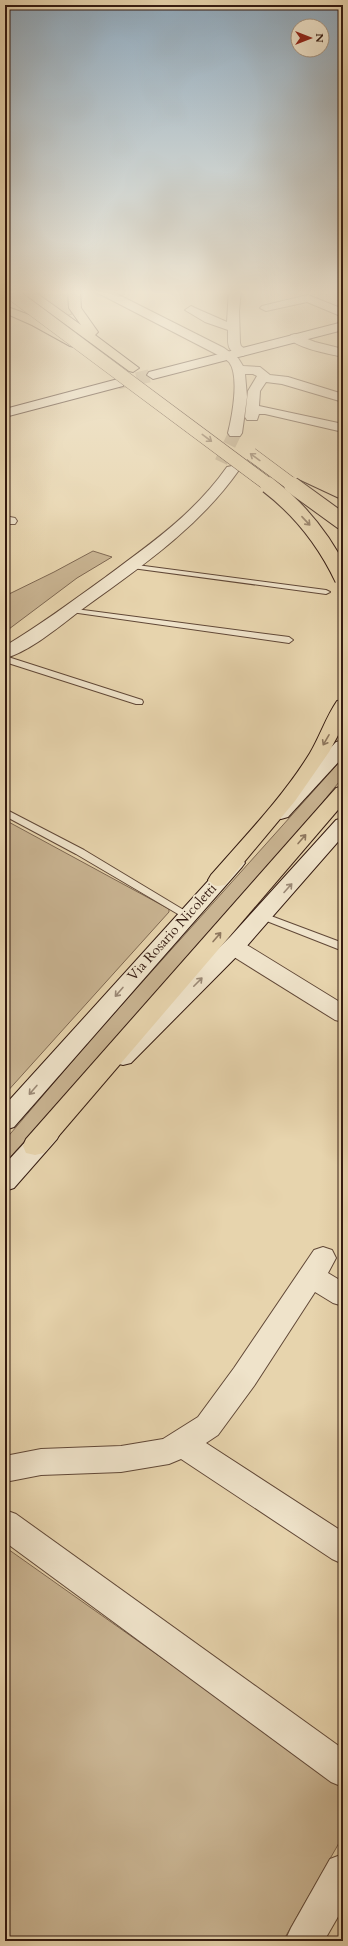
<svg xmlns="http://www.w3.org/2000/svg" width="348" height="1946" font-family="Cardo,serif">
	<rect width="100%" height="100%" fill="#e7d4ad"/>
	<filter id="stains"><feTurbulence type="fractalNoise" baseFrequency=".005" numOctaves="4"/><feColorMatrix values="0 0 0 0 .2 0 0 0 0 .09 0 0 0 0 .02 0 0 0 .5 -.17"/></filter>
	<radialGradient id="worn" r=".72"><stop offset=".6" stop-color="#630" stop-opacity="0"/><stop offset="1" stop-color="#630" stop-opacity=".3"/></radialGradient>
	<!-- green -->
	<g fill="#c9b492" stroke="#7e6751">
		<path d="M30,290H68V303L72,314L66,316Z"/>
		<path d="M93,551L112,557L77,578L5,632V596L54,572Z"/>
		<path d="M343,758V777L294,838L5,1163V1140L93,1037Z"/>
		<path d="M5,820L169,909V912L5,1094Z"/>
		<path d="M5,1547L343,1786V1836L283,1941H5Z"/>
	</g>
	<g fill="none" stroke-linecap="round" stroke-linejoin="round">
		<!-- street-tunnel -->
		<path stroke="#c3af8e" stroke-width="13" stroke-dasharray="13 6" stroke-linecap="butt" d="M221,462L235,433"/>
		<!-- secondary-tunnel -->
		<path stroke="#c3af8e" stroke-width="13" stroke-dasharray="13 6" stroke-linecap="butt" d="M118,383L153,375"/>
		<!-- lane casing -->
		<g stroke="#614837" stroke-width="2">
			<g id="lane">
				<path d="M129,564L326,590L330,592L326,594L132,568L128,566Z"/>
				<path d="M68,608L289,637L293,640L289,643L71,612L67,610Z"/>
				<path d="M5,656L142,700L143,702L142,704H136L5,662Z"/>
				<path d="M5,809L84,850L192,915L187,918L183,917L76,854L5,816Z"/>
				<path d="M263,913L343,943V951L259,918L258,916Z"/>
			</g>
		</g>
		<!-- street casing -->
		<g stroke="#614837" stroke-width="2">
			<g id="street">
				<path d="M94,290H109L224,348L238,358L243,366L260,367L270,375L288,377L343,394V402L282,384L266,382L260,391L259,406L343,424V432L265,414H259L257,420H247L245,417L248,391L257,376L253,374H245L247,397L242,433L240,436H230L228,433C232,417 240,376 229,362C226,359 220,356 216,354L96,292Z"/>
				<path d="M229,290H241L239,311L240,343L241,346L249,352L243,356C226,352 228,345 228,330L205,322L185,310L191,306L195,308L227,322Z"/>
				<path d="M308,295L343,309V317L307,302L266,311L260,308L262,306Z"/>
				<path d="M295,334L315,342L343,349V357C330,354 296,348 289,338L291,335Z"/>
				<path d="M232,466L237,467L239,470C197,530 136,570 77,613C59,627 27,653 5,658V646C39,626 71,602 103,579C149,545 194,514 227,467Z"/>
				<path d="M5,516L15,518L17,521L15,524H5Z"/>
				<path d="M234,940L242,942L343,1004V1022L335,1020L226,952L223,947L226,942Z"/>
				<path d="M323,1247L332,1250L336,1258L328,1273L343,1282V1306L333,1303L315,1292L254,1386L218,1435L206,1443L343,1532V1564L332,1559L181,1459L169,1464L121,1472L41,1475L5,1482V1456L41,1449L121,1446L163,1439L198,1417L234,1368L314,1250Z"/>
				<path d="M5,1510L16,1514L343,1749V1787L331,1782L5,1542Z"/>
				<path d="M343,1854V1908L324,1941H285L291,1928L330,1859Z"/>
			</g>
		</g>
		<!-- secondary casing -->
		<g stroke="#341a10" stroke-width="2">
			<g id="secondary">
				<path d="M343,322V330L153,379L147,375L149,372Z"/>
				<path d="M118,379L123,380L124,383L123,386L5,417V409Z"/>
				<path d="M343,740V757L288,817L281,819L274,817L271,813L274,809L336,742Z"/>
				<path d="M343,818V836L246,947L131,1063L123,1065L115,1063L111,1057L115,1051L230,937L336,820Z"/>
				<path d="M235,857L242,859L245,863L242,867L14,1127L5,1130V1105L228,859Z"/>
				<path d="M48,1124L57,1127L60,1133L57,1139L14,1188L5,1191V1164L39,1127Z"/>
			</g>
		</g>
		<!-- highway casing -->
		<g stroke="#341a10" stroke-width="2">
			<g id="highway">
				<path d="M19,290H32L81,325L69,308L68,290H80L81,308L98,332L95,335L139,368L133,372L129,371Z"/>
				<path d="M5,306L40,319L80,343L74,347L70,346L32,325L5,313Z"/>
				<path d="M296,479L343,501V511L291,486L289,483L291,480Z"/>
				<path d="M343,700V726L329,752L295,801L225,885L218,886L211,885L208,880L211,875C245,836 283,797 310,753C320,736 326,717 337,701Z"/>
				<path d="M343,786V804L44,1153L35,1155L26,1153L23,1146L26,1139L336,788Z"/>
			</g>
		</g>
		<!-- lane -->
		<use href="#lane" fill="#efe3ca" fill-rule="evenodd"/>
		<!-- street -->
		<use href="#street" fill="#efe3ca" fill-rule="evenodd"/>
		<!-- secondary -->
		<use href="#secondary" fill="#efe3ca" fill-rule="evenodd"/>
		<!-- highway -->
		<use href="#highway" fill="#e7d4ad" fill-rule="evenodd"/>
		<!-- highway-bridge-far1 casing -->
		<g stroke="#341a10" stroke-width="14" stroke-linecap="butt">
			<g id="highway-bridge-far1">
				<path d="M7,290L270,486"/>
				<path d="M251,454L294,486"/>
			</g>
		</g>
		<!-- highway-bridge casing -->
		<g stroke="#341a10" stroke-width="18" stroke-linecap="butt">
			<g id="highway-bridge">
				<path d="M268,485C302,511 325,541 343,579"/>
				<path d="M292,485L343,522"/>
			</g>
		</g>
		<!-- highway-bridge-far1 -->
		<use href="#highway-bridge-far1" stroke="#e7d4ad" stroke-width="13"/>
		<!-- highway-bridge -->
		<use href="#highway-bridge" stroke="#e7d4ad" stroke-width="16"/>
	</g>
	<!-- one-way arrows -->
	<defs><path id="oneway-shaft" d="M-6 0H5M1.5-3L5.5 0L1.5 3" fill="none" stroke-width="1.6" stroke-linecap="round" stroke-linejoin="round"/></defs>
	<g stroke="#8e775e">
		<use href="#oneway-shaft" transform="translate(207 438) rotate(37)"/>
		<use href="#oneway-shaft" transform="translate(255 457) rotate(-144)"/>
		<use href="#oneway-shaft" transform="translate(306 521) rotate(47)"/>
		<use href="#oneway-shaft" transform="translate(326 740) rotate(120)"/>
		<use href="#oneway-shaft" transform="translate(302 839) rotate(-49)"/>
		<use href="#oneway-shaft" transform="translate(217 937) rotate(-49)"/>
	</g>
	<g stroke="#9b8976">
		<use href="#oneway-shaft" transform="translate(288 888) rotate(-48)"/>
		<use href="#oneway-shaft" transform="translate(198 982) rotate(-45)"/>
		<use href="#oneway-shaft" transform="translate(119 992) rotate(131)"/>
		<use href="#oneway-shaft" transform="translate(33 1090) rotate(131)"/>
	</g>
	<!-- sky -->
	<linearGradient id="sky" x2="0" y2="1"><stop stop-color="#8fa8bb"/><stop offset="0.52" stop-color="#f4ecda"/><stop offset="1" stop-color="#f4ecda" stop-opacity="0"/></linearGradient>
	<rect width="348" height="562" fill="url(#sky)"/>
	<g text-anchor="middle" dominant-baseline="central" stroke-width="3.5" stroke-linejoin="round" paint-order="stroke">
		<!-- street labels -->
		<g font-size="14" fill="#341a10" stroke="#efe3ca">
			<text transform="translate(172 932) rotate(-48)">Via Rosario Nicoletti</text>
		</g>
	</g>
	<!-- margin -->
	<rect width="348" height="1946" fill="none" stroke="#e7d4ad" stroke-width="20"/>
	<rect x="6" y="6" width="336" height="1934" fill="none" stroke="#341a10" stroke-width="2"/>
	<rect x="10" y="10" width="328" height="1926" fill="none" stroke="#341a10"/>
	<!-- north arrow -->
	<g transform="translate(310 38) rotate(90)"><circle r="19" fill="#efe3ca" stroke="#a49380"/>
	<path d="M0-3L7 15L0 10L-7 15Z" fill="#8f2418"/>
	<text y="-6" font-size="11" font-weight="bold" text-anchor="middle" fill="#341a10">N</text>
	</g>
	<rect width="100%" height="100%" filter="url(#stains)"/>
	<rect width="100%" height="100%" fill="url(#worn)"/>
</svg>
